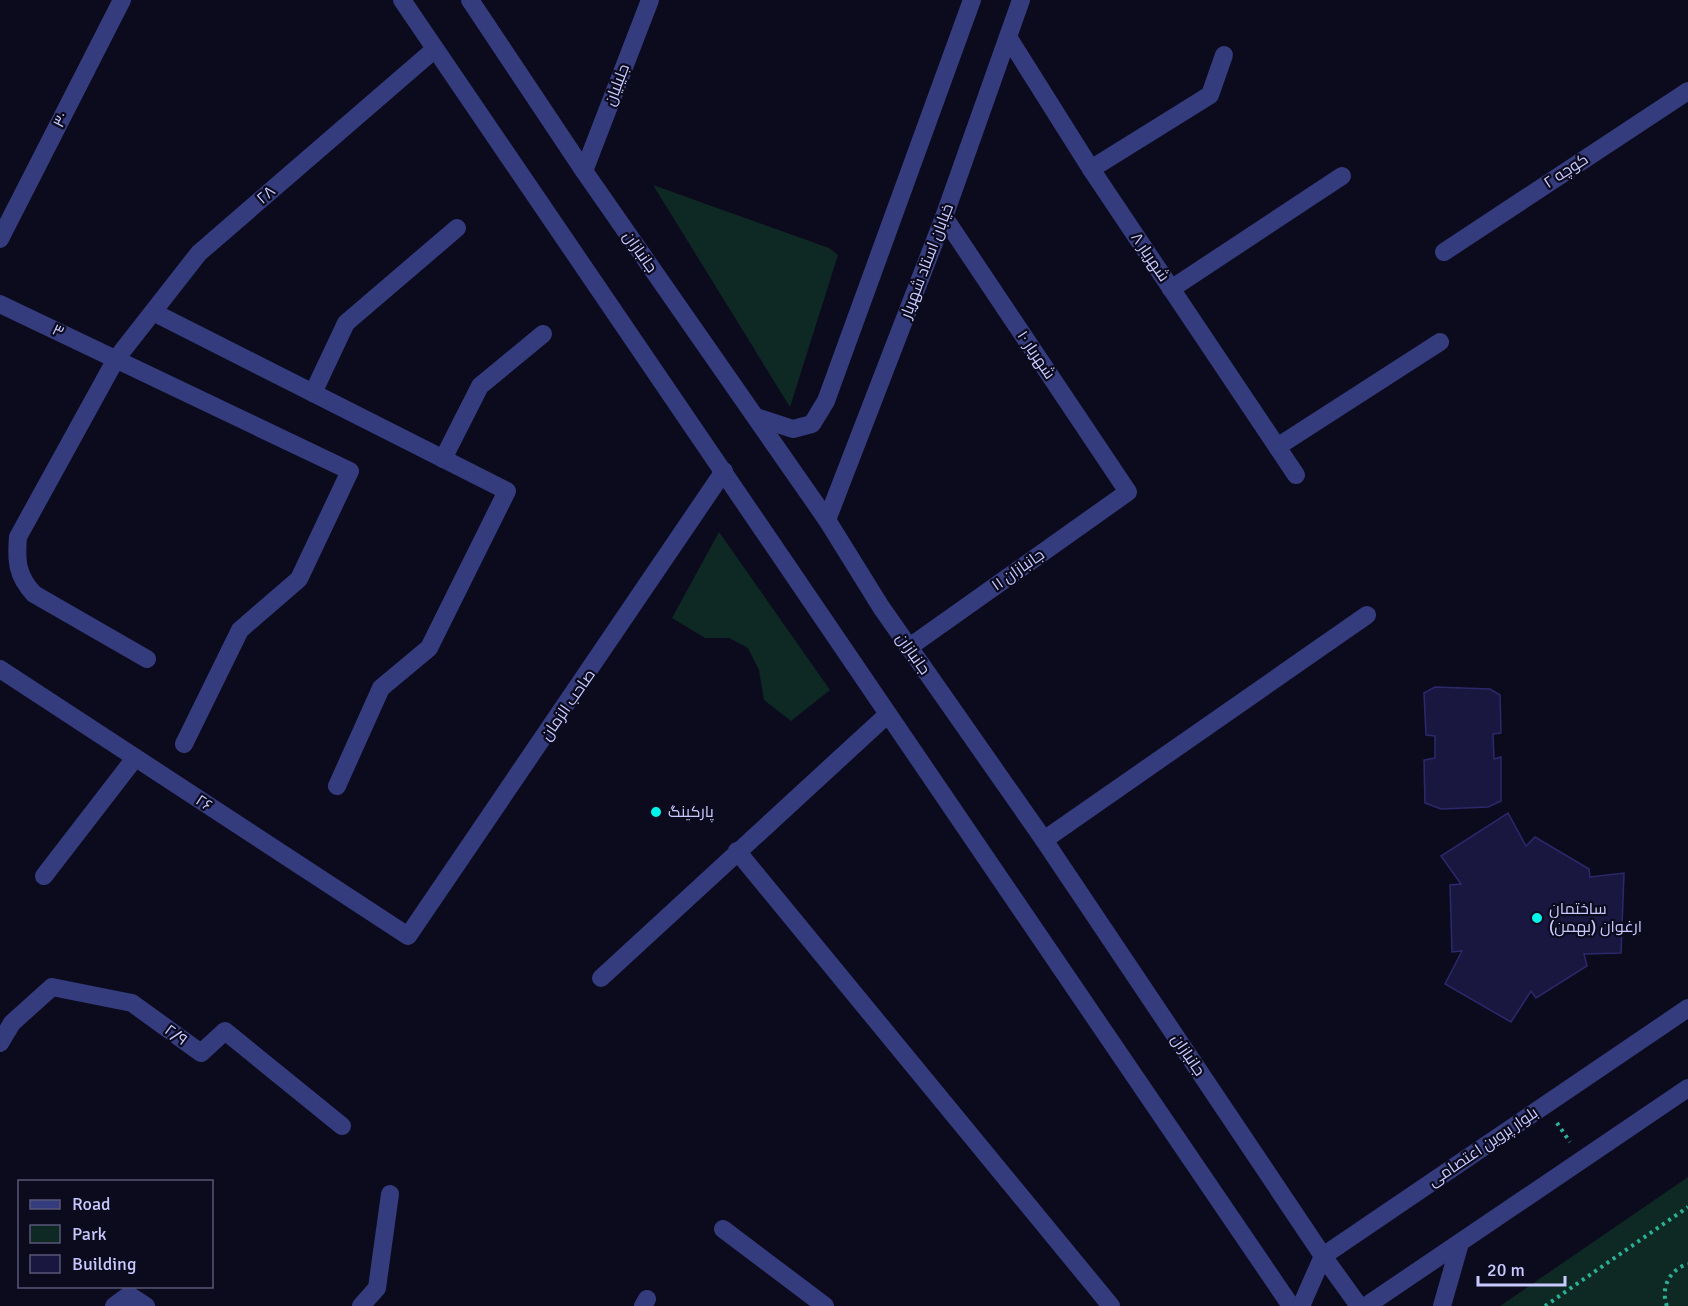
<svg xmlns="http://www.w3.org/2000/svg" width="1688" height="1306" font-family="Signika,Cairo,sans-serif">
	<rect width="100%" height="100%" fill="#0c0b1e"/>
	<!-- green -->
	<g fill="#0e2823">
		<path d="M653,185L829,248L838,255L790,407Z"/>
		<path d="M719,532L830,690L791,721L764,700L759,670L748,648L729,638H705L672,618Z"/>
		<path d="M1688,1177V1306H1500Z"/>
	</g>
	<!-- building -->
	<g fill="#19173f" stroke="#2c286c" stroke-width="1.5">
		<path d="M1435,687L1490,689L1500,695L1501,733L1493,734L1494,759L1501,757V801L1488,807L1441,809L1425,803L1424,760L1435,758V736L1426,735L1424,693Z"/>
		<path d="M1508,813L1526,846L1535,837L1589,869L1590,877L1624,873L1621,953L1584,954L1587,966L1536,998L1531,991L1511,1022L1445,984L1462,951L1452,952L1450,885L1461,884L1441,856Z"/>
	</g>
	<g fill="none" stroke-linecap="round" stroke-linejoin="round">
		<!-- path -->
		<g stroke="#29b296" stroke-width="4" stroke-dasharray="3 4.5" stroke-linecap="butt">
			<path d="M1557,1123L1570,1142"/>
			<path d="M1545,1306L1688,1207"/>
			<path d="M1667,1306C1660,1288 1670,1269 1688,1264"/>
		</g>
		<!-- minor -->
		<g stroke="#343c7e" stroke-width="18">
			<path d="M402,0L1291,1306"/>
			<path d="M470,0L584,171L827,520L881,607L1044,840L1323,1256L1359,1306"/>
			<path d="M1008,37L1091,169L1296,475"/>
			<path d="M1091,169L1210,95L1224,55"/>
			<path d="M584,171L650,0"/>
			<path d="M0,239L122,0"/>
			<path d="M1444,252L1688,91"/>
			<path d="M1171,289L1342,176"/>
			<path d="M0,304L350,471L299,579L240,630L184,744"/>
			<path d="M153,312L507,491L429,648L381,688L337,786"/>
			<path d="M313,393L346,323L457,228"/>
			<path d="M756,417L793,429L812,424L826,401L972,0"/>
			<path d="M1277,447L1440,342"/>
			<path d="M443,459L480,386L543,334"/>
			<path d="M827,520L944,217L1021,0"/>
			<path d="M908,648L1128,492L944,217"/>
			<path d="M147,659L34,594C17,576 16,561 18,537L116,359L199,253L435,49"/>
			<path d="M0,669L408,936L724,471"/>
			<path d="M1044,840L1367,615"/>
			<path d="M737,851L1111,1306"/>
			<path d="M44,876L135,758"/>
			<path d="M601,978L887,715"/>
			<path d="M0,1043L12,1023L52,987L132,1003L201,1053L225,1031L342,1126"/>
			<path d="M723,1229L825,1306"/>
			<path d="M114,1306L129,1295L146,1306"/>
			<path d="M361,1306L377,1288L390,1194"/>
			<path d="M643,1306L647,1299"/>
			<path d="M1301,1306L1323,1256L1688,1008"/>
			<path d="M1366,1306L1688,1088"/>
			<path d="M1442,1306L1460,1243"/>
		</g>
	</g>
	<!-- markers -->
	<g fill="#00f3e9" stroke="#0c0b1e" stroke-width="2">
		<circle cx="656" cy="812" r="6"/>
		<circle cx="1537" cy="918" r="6"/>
	</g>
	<g text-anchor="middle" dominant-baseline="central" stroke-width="4.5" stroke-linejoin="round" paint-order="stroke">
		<!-- street labels -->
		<g font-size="16" fill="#c8c9ff" stroke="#0c0b1e">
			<text transform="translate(617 85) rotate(-69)">جلیلیان</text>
			<text transform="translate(61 120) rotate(-63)">۳۰</text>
			<text transform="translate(1566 171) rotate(-33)">کوچه ۲</text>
			<text transform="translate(266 195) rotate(-41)">۲۸</text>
			<text transform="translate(640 252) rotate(55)">جانبازان</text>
			<text transform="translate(1150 257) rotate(56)">شهریار ۸</text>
			<text transform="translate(927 261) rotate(-69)">خیابان استاد شهریار</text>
			<text transform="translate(58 331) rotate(25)">۳</text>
			<text transform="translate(1036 355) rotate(56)">شهریار ۱۰</text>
			<text transform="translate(1018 570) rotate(-35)">۱۱ جانبازان</text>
			<text transform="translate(913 654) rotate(55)">جانبازان</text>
			<text transform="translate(568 705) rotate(-55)">صاحب الزمان</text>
			<text transform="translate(204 803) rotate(33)">۲۶</text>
			<text transform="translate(176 1035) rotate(36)">۲/۹</text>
			<text transform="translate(1188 1055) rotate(56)">جانبازان</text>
			<text transform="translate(1483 1147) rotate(-34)">بلوار پروین اعتصامی</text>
		</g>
		<!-- poi labels -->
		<g font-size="16" fill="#c8c9ff" stroke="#0c0b1e" text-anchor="start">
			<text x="668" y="812">پارکینگ</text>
			<text x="1549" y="909">ساختمان<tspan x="1549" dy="18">ارغوان (بهمن)</tspan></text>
		</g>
	</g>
	<!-- legend -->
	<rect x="18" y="1180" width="195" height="108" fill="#0c0b1e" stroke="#575778" stroke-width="1.5"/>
	<rect x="30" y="1200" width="30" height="9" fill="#343c7e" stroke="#575778" stroke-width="1.5"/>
	<text x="72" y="1210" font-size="18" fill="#c8c9ff">Road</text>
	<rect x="30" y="1225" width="30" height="18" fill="#0e2823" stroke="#575778" stroke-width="1.5"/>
	<text x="72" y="1240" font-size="18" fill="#c8c9ff">Park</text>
	<rect x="30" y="1255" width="30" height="18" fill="#19173f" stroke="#575778" stroke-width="1.5"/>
	<text x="72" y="1270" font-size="18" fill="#c8c9ff">Building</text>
	<!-- scale -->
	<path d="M1478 1276v9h87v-9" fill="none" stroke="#c8c9ff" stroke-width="3"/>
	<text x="1487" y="1276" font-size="18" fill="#c8c9ff" stroke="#0c0b1e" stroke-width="4.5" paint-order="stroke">20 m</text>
</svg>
